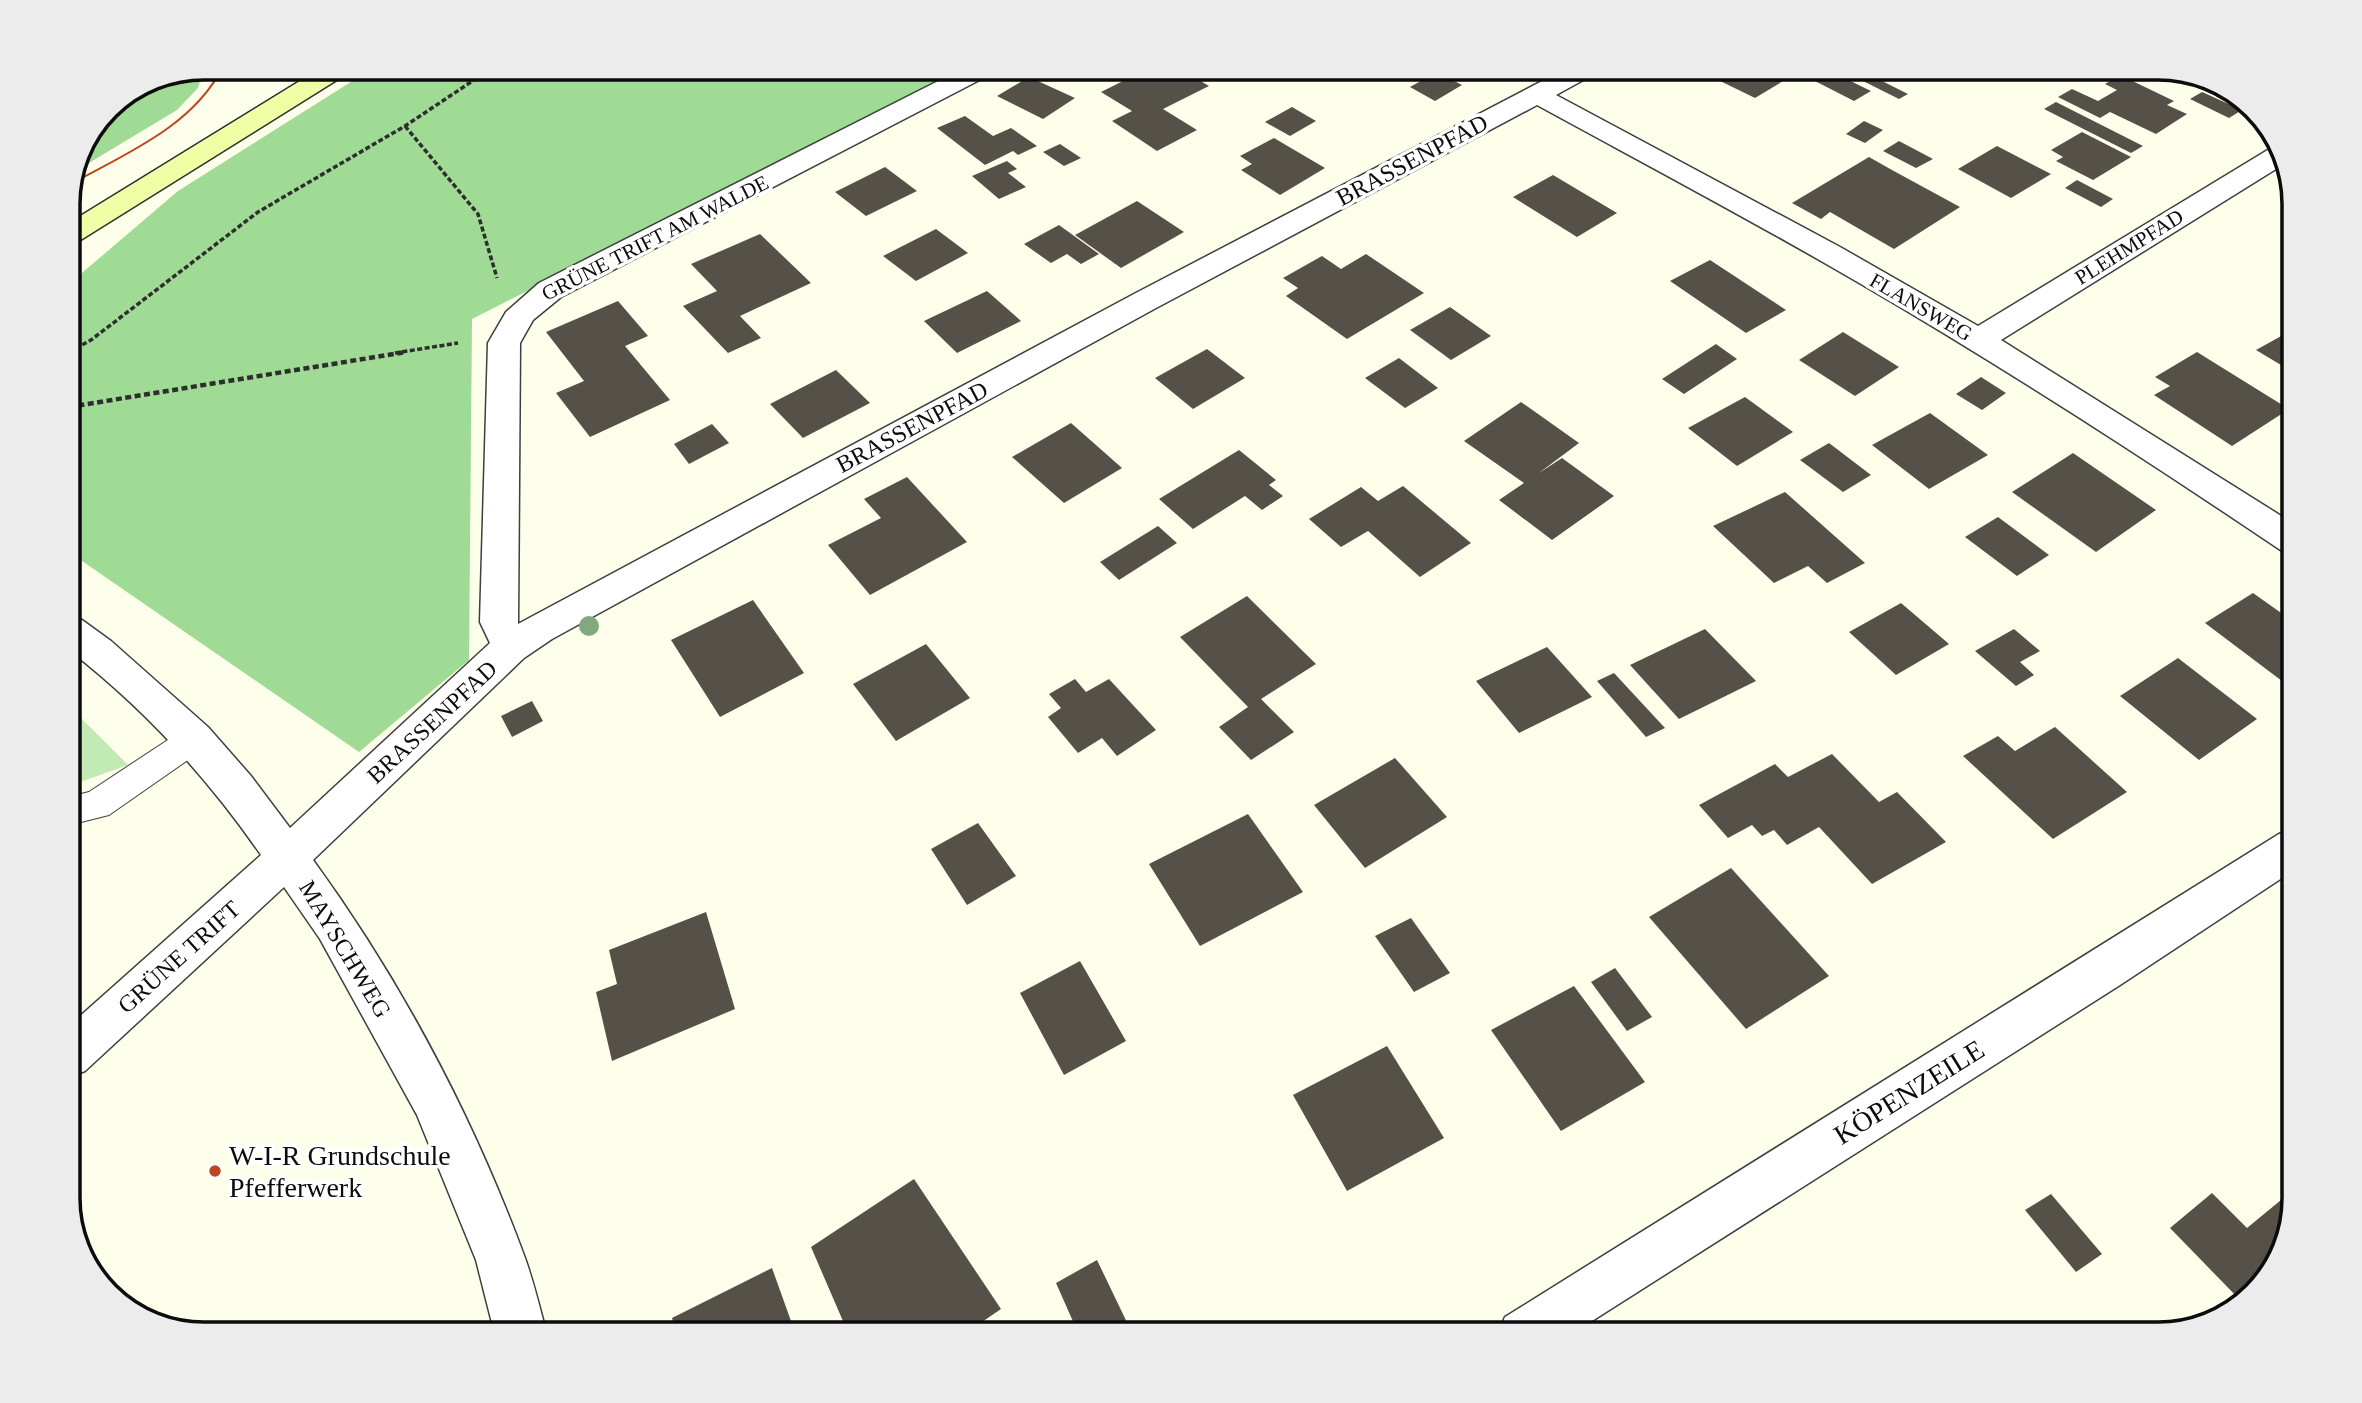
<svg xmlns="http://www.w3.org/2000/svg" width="2362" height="1403" font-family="'Times New Roman',serif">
	<rect width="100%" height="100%" fill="#fdffeb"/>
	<!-- green -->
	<path fill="#c1eab5" d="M69,706L128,765L69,786Z"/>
	<!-- forest -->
	<g fill="#9fdb94">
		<path d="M204,68L198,88L177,110L74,172C84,131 114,98 151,79C166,72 188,72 204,68Z"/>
		<path d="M373,68H969L472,319L469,660L359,752L69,552V284L178,191Z"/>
	</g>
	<!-- building -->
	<g fill="#555148">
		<path d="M1149,68H1179L1209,86L1163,109L1197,130L1157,151L1112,121L1132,111L1101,92Z"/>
		<path d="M1679,68H1712L1716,71L1700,80Z"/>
		<path d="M1730,68H1790L1798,72L1755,98L1714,78Z"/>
		<path d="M1867,68L1893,69L1878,79L1908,94L1899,99L1853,76Z"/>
		<path d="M1828,70L1871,91L1854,101L1811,79Z"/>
		<path d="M2169,71L2203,81L2195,85Z"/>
		<path d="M1437,72L1462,85L1435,101L1410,87Z"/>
		<path d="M2120,75L2174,101L2167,105L2187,114L2156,134L2110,112L2100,118L2058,97L2072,89L2098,101L2117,90L2105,84Z"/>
		<path d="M1029,77L1075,98L1043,119L997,96Z"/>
		<path d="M2202,92L2242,110L2229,118L2190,99Z"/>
		<path d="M2056,102L2143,146L2131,153L2044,109Z"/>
		<path d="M1292,107L1316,121L1290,136L1265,122Z"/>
		<path d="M965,116L993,136L1011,128L1037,146L1018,155L1013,151L985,165L937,128Z"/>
		<path d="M1864,121L1883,130L1865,143L1846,134Z"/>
		<path d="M2082,132L2131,157L2093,180L2056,161L2063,157L2051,150Z"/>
		<path d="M1274,138L1325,168L1280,195L1241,170L1252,164L1240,156Z"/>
		<path d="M1899,141L1933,159L1916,168L1883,151Z"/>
		<path d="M1060,144L1081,158L1064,166L1043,152Z"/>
		<path d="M1997,146L2051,174L2011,198L1958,169Z"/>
		<path d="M1869,157L1892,170L1960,207L1894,249L1830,212L1821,219L1792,203Z"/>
		<path d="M1007,161L1017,169L1008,173L1026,187L999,199L972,176Z"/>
		<path d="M885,167L917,191L866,216L835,192Z"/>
		<path d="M1553,175L1617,213L1577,237L1513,197Z"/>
		<path d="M2077,180L2113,199L2101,207L2065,188Z"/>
		<path d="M1137,201L1184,232L1121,268L1075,235Z"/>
		<path d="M1059,225L1099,254L1081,264L1067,254L1051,263L1024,244Z"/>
		<path d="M936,229L968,253L916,281L883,256Z"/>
		<path d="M760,234L811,283L740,316L761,338L728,353L683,306L717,291L691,264Z"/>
		<path d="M1366,254L1424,293L1347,339L1286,296L1298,288L1283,278L1322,256L1341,269Z"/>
		<path d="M1710,260L1786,310L1746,333L1670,281Z"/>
		<path d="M987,291L1021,321L957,353L924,321Z"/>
		<path d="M618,301L648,336L625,346L670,400L590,437L556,393L584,381L546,332Z"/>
		<path d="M1450,307L1491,336L1451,360L1410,330Z"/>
		<path d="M2294,329V373L2256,350Z"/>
		<path d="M1843,332L1899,367L1855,396L1799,360Z"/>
		<path d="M1716,344L1737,359L1684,394L1662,379Z"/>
		<path d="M1207,349L1245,378L1193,409L1155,378Z"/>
		<path d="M2197,352L2289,409L2232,446L2154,395L2170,386L2155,377Z"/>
		<path d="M1399,358L1438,388L1405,408L1365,378Z"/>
		<path d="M836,370L870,403L803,438L770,404Z"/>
		<path d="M1981,377L2006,393L1982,410L1956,394Z"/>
		<path d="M1745,397L1793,432L1737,466L1688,428Z"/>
		<path d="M1521,402L1579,443L1539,473L1562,458L1614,496L1552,540L1499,500L1524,483L1464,441Z"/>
		<path d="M1930,413L1988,455L1929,489L1872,445Z"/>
		<path d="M1071,423L1122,468L1064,503L1012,457Z"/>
		<path d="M712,424L729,443L689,464L674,444Z"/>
		<path d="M1829,443L1871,475L1843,492L1800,460Z"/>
		<path d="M1239,450L1276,480L1269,485L1283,496L1262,510L1245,496L1193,529L1159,499Z"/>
		<path d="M2073,453L2156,510L2096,552L2012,492Z"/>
		<path d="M907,477L967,542L870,595L828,545L881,518L864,499Z"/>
		<path d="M1403,486L1471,543L1420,577L1368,531L1341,547L1309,519L1361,487L1378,501Z"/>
		<path d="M1785,492L1865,563L1827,583L1808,566L1774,583L1713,526Z"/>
		<path d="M1998,517L2049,555L2017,576L1965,537Z"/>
		<path d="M1158,526L1177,543L1119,580L1100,562Z"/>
		<path d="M2253,593L2294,622V690L2205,623Z"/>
		<path d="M1247,596L1316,664L1261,699L1294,732L1251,760L1219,727L1248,707L1180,637Z"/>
		<path d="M753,600L804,673L720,717L671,640Z"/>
		<path d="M1901,603L1949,644L1896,675L1849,632Z"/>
		<path d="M1705,629L1756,681L1679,719L1630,665Z"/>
		<path d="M2014,629L2040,651L2020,662L2034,675L2016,686L1975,651Z"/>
		<path d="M926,644L970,698L896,741L853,684Z"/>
		<path d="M1547,647L1592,697L1519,733L1476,681Z"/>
		<path d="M2178,658L2257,719L2199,760L2120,696Z"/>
		<path d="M1614,673L1665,728L1646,737L1597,681Z"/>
		<path d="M1075,679L1086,692L1109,679L1156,730L1117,756L1102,738L1078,753L1048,717L1061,708L1049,694Z"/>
		<path d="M532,701L543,721L512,737L501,716Z"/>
		<path d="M2055,727L2127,792L2053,839L1963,756L1998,736L2015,751Z"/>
		<path d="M1832,754L1879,802L1897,792L1946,842L1872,884L1819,827L1787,845L1774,830L1762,836L1752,825L1728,838L1699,805L1775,764L1788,777Z"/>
		<path d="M1395,758L1447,817L1365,868L1314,805Z"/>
		<path d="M1248,814L1303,892L1200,946L1149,864Z"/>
		<path d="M978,823L1016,876L967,905L931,849Z"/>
		<path d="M1731,868L1829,976L1746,1029L1649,917Z"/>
		<path d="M706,912L735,1009L612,1061L596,992L617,984L609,950Z"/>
		<path d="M1411,918L1450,973L1414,992L1375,936Z"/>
		<path d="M1080,961L1126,1041L1064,1075L1020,993Z"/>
		<path d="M1615,968L1652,1017L1627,1031L1591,982Z"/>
		<path d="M1574,986L1645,1082L1561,1131L1491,1030Z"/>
		<path d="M1387,1046L1444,1138L1347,1191L1293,1095Z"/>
		<path d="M914,1179L1001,1309L963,1335H849L811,1247Z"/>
		<path d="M2212,1193L2247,1228L2281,1200L2291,1210L2275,1267L2241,1301L2170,1228Z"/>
		<path d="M2051,1194L2102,1254L2076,1272L2025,1210Z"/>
		<path d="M1097,1260L1133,1335H1079L1056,1283Z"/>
		<path d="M772,1268L796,1335H677L672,1318Z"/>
		<path d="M1939,1321L1951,1335H1922Z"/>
	</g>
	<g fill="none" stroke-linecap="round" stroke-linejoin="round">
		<!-- service casing -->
		<g stroke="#3f3f3f" stroke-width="2">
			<path id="service" d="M194,726L205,730L210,739L205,748L109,815L69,825V797L89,792L183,730Z"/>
		</g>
		<!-- minor casing -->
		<g stroke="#3f3f3f" stroke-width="3">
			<g id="minor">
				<path d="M964,68H997L993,73L561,297L533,320L520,343L518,624L1134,294L1567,68H1600L1596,73L1556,95L1840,247L1978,326L2271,148L2278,146L2284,164L2001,340L2294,524V555L2282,551C2144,458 2005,368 1861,284C1755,222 1645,164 1537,105L1156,308L552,639L524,658L313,860C401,981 473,1117 525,1258C534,1283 540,1309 547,1335H495L476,1260L417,1115L320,939L284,887L85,1071L69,1077V1026L261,855C207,777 144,708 69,650V616L82,620L111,641L208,727L251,776L290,828L490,643L480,622L488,343L506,312L539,283Z"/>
				<path d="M2294,829V870L2120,985L1570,1335H1497L1505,1317L2279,834Z"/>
			</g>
		</g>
		<!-- secondary casing -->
		<g stroke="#2e2e2e" stroke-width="3">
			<path id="secondary" d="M321,68H352L348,73L79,241L69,244V223Z"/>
		</g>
		<!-- path-far1 -->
		<g stroke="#2e2e2e" stroke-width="3.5" stroke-dasharray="5 2.5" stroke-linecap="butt">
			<path d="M405,126L478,214L497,278"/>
			<path d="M69,352L91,340L258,212L405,126L492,68"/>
			<path d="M395,353L458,343"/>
		</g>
		<!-- path -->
		<path stroke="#2e2e2e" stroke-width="4.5" stroke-dasharray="6 3.5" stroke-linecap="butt" d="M69,407L406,352"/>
		<!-- service -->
		<use href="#service" fill="#fff" fill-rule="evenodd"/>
		<!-- minor -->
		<use href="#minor" fill="#fff" fill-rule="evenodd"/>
		<!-- secondary -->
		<use href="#secondary" fill="#efffa6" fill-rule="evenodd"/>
		<!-- tram -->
		<path stroke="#be4722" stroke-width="2" d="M71,184C125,154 193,126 222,68"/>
	</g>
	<!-- trees -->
	<circle fill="#81aa7c" cx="589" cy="626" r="10"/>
	<!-- markers -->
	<circle fill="#be4722" stroke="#fff" stroke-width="2.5" cx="215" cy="1171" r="7"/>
	<g text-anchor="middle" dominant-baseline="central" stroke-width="7" stroke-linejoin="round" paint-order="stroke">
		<!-- far-street labels -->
		<g font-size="21" fill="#0c0c0c" stroke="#fff">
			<text transform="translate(655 238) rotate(-27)">GRÜNE TRIFT AM WALDE</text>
			<text transform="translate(2129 247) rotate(-32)">PLEHMPFAD</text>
			<text transform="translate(1921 307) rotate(30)">FLANSWEG</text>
		</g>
		<!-- street labels -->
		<g font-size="24" fill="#0c0c0c" stroke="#fff">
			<text transform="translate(1412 160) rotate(-28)">BRASSENPFAD</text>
			<text transform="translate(912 427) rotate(-28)">BRASSENPFAD</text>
			<text transform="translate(432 722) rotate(-43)">BRASSENPFAD</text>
			<text transform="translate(345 949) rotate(59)">MAYSCHWEG</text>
			<text transform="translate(179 957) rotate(-42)">GRÜNE TRIFT</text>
		</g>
		<!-- near-street labels -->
		<g font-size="28" fill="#0c0c0c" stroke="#fff">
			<text transform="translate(1909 1092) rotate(-32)">KÖPENZEILE</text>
		</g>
		<!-- near-poi labels -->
		<g font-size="28" fill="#0c0c0c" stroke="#fff" text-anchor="start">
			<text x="229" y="1155">W-I-R Grundschule<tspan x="229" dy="32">Pfefferwerk</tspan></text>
		</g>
	</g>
	<!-- crop -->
	<path d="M0 0H2362V1403H0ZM204 80H2158A124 124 0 0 1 2282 204V1198A124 124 0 0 1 2158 1322H204A124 124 0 0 1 80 1198V204A124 124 0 0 1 204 80Z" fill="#ececec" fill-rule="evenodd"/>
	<path fill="none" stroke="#0c0c0c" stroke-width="3.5" d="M204 80H2158A124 124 0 0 1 2282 204V1198A124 124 0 0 1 2158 1322H204A124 124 0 0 1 80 1198V204A124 124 0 0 1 204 80Z"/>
</svg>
